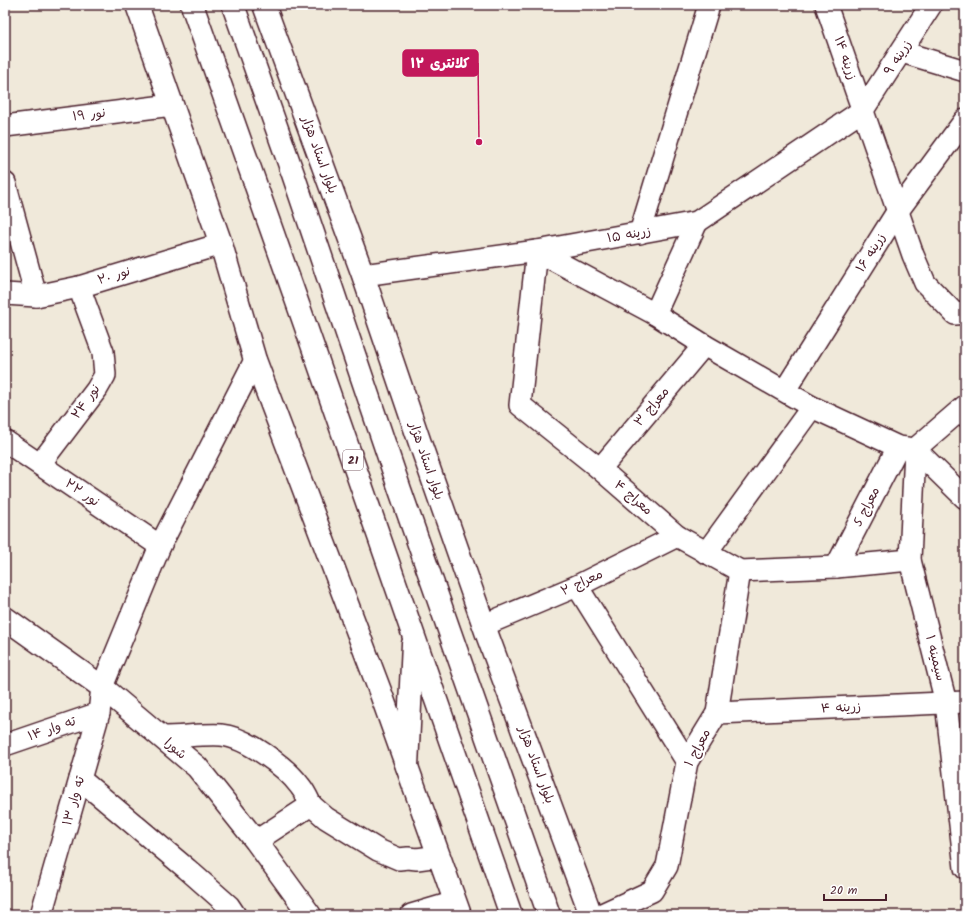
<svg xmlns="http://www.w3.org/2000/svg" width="970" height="920" font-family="Kalam,'Playpen Sans Arabic',sans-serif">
	<rect width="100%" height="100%" fill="#f0e9da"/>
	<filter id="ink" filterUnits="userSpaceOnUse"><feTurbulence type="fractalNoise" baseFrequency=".025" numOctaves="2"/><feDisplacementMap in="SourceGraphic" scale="8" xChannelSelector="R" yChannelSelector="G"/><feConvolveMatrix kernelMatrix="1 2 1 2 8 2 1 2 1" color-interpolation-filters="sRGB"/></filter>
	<g filter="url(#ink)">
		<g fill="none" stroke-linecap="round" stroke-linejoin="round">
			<!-- minor casing -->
			<g stroke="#4a1f2b" stroke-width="24">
				<g id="minor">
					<path d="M826,5L913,255L925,283L955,314L965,313"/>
					<path d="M902,52L965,71"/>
					<path d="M5,126L172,105"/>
					<path d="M5,183L36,296"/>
					<path d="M640,233L709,5"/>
					<path d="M363,275L537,251L697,222L863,110L931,5"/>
					<path d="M5,294L36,296L79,287L221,244"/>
					<path d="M655,314L697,222"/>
					<path d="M785,390L897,212L965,120"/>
					<path d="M965,406L915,449L910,560L946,703L965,868"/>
					<path d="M5,441L160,546"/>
					<path d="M40,464L97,389L105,375L103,352L79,287"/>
					<path d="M600,469L704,345"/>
					<path d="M706,553L812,407"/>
					<path d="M910,560L836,567L740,571L677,536L600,469L520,405L537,251L655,314L704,345L812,407L898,447L915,449L965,498"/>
					<path d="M836,567L898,447"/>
					<path d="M577,586L687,762"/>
					<path d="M484,625L577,586L677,536"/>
					<path d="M717,713L965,702"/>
					<path d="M162,737C181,737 203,734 221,735C246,737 286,767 300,786C305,792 308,799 311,805"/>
					<path d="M5,745L99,713"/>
					<path d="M80,779L187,869L229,906L235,915"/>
					<path d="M256,841L311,805L326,818L378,850L399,859L408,858L417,859L439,856"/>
					<path d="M41,915L99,713L102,687L160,546L255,360"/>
					<path d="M411,915L455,902"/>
					<path d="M600,915L652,891L667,866L687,762L717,713L740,571"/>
				</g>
			</g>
			<!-- tertiary casing -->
			<g stroke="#4a1f2b" stroke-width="25">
				<path id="tertiary" d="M5,618L102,687L197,767L256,841L310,915"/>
			</g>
			<!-- secondary casing -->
			<g stroke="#4a1f2b" stroke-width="25">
				<g id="secondary">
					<path d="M137,5L221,244L255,360L380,691L460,915"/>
					<path d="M264,5L363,275L420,443L488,637L591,915"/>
				</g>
			</g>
			<!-- primary casing -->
			<g stroke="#4a1f2b" stroke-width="25">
				<g id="primary">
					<path d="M192,5L301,313L511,915"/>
					<path d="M233,5L293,174L400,490L549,915"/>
					<path d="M407,766L413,644"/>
				</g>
			</g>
			<!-- minor -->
			<use href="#minor" stroke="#fff" stroke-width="21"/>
			<!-- tertiary -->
			<use href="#tertiary" stroke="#fff" stroke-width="22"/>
			<!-- secondary -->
			<use href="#secondary" stroke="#fff" stroke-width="22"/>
			<!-- primary -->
			<use href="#primary" stroke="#fff" stroke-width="22"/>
		</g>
	</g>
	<g text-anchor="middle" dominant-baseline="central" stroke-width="4" stroke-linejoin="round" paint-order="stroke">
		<!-- shield labels -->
		<rect fill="#fff" stroke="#80626b" stroke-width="1" x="343" y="450" width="20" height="20" rx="3"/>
		<g font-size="12" font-weight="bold" fill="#4a1f2b">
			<text x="353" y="460">21</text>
		</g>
		<!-- street labels -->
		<g font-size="13" fill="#4a1f2b" stroke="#fff">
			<text transform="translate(845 58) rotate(71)">زرینه ۱۴</text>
			<text transform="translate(898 58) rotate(-57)">زرینه ۹</text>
			<text transform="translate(89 115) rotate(-7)">نور ۱۹</text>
			<text transform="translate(319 155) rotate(70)">بلوار استاد هژار</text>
			<text transform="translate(629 235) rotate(-10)">زرینه ۱۵</text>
			<text transform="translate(871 253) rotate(-58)">زرینه ۱۶</text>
			<text transform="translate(114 276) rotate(-17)">نور ۲۰</text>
			<text transform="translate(86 402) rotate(-54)">نور ۲۴</text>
			<text transform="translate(652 407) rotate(-50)">معراج ۳</text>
			<text transform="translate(426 461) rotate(71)">بلوار استاد هژار</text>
			<text transform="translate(82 493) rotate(34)">نور ۲۲</text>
			<text transform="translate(633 498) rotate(41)">معراج ۴</text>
			<text transform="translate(867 507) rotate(-63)">معراج 5</text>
			<text transform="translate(582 583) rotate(-25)">معراج ۲</text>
			<text transform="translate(935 658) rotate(76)">سیمینه ۱</text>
			<text transform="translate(841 708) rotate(-3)">زرینه ۴</text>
			<text transform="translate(52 729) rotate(-19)">ته وار ۱۴</text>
			<text transform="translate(698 748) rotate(-62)">معراج ۱</text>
			<text transform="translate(175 749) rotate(41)">شورا</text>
			<text transform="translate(536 765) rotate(70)">بلوار استاد هژار</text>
			<text transform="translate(74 801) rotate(-74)">ته وار ۱۳</text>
		</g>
	</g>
	<!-- callouts -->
	<path fill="none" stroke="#c2185b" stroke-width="1.5" d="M479 142L478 63"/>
	<circle fill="#c2185b" stroke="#fff" stroke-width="1.5" cx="479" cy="142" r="4"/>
	<rect fill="#c2185b" stroke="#c2185b" stroke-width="1.5" x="403" y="50" width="75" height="26" rx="4"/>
	<g font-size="14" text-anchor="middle" font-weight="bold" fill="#fff">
		<text x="440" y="68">کلانتری ۱۲</text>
	</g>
	<!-- margin -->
	<rect width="970" height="920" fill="none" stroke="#fff" stroke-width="20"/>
	<rect x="10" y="10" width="950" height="900" fill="none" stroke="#4a1f2b" stroke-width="1.5" filter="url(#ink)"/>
	<!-- scale -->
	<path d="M824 894v6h62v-6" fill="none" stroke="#4a1f2b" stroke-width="2"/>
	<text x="830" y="894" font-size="12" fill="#4a1f2b" stroke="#ffffff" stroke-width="3" paint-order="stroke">20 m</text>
</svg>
